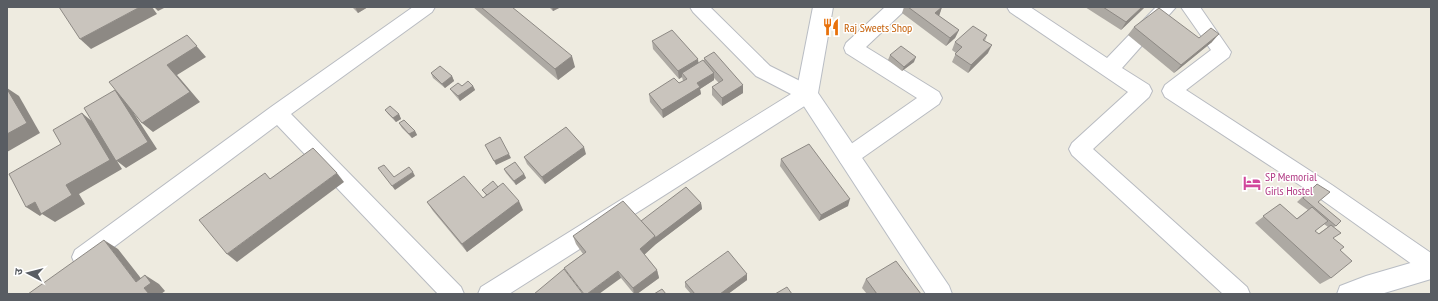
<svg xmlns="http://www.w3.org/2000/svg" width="1438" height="301" font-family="'PT Sans Narrow','Noto Sans Devanagari',sans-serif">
	<rect width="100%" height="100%" fill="#eeebe0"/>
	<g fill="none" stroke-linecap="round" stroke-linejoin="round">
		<!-- street casing -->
		<g stroke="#b8bbc1" stroke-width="2">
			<g id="street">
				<path d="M413,7H435L432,12L291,114L461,287L464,294H438L277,125L91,264L83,267L75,264L72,257L75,250L271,107Z"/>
				<path d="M690,7H710L770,66L814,88L817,94L814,100L509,294H478L481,287L791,94L756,76L693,12Z"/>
				<path d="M885,7H906L903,12L866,47L939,92L942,98L939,104L855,163L848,166L841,163L838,157L841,151L917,98L846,53L844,48L846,43Z"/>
				<path d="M1007,7H1030L1107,58L1156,7H1176L1122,68L1149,85L1152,91L1149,97L1093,149L1247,287L1250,294H1223L1072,155L1069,149L1072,143L1128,92L1010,12Z"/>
				<path d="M1181,7H1200L1231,52L1229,57L1186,90L1332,185L1431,253V275L1423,272L1318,197L1165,97L1162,91L1165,85L1211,50Z"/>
			</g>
		</g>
		<!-- secondary casing -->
		<g stroke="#b9bdc4" stroke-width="2">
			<g id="secondary">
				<path d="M813,7H833L818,93L949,286L952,294H926L796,94Z"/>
				<path d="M1431,257V279L1381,294H1337L1340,286L1366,276Z"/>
			</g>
		</g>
		<!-- street -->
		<use href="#street" fill="#fff" fill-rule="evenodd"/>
		<!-- secondary -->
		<use href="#secondary" fill="#fff" fill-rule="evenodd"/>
	</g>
	<!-- wall -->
	<g fill="#ada9a3" fill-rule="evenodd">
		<path d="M352,7H368L358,13Z"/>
		<path d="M473,7H512L575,67L558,80Z"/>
		<path d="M549,7H561L553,11Z"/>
		<path d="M904,7H942L939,16L959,30L955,38L946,46L902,13Z"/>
		<path d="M1085,7H1145L1121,30Z"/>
		<path d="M1134,27L1199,38L1212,42L1174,73L1128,35Z"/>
		<path d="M987,35L985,41L988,53L968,73L952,62L956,53L952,50L955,42Z"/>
		<path d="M652,41L699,63L704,62V58L743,85V93L722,106L712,95V87L719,83L714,78V80L700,89L701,94L663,118L650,102L649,94L679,83L683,81L682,77L679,79L653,49Z"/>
		<path d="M890,55L914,62L902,71L888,60Z"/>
		<path d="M431,73L452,76L454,81L445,88L433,78Z"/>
		<path d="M462,86H473L475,90L460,101L453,93L450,89Z"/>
		<path d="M385,110L399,114L401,119L396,122L388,114Z"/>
		<path d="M399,123L415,131L417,135L412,138L402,128Z"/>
		<path d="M586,154L545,184L527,164L524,157Z"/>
		<path d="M781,159L848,206L819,221L780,166Z"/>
		<path d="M504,169L524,174L526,178L516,185L506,173Z"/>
		<path d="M1317,184L1318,202L1336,226L1334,227L1333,238L1340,250L1331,278L1320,284L1255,223L1280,204L1296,219L1308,210L1297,202L1312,188ZM1324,224L1328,227L1318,234L1315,231Z"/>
		<path d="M482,190L523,210L467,252L433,211L427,202L483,198L486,195Z"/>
		<path d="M701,203L702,209L656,244L644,254L657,270L659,278L637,294H634L621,278L564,269V268L583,254L576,244L573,236L641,221Z"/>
		<path d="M866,279L921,294H867L862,288Z"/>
		<path d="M747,280L728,294H691L685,287V282Z"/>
	</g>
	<!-- shaded-wall -->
	<g fill="#8d8984">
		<path d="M140,7H152L157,14L91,49L80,39Z"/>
		<path d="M154,7H166L158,11Z"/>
		<path d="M355,7H368L358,13Z"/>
		<path d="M552,7H561L553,11Z"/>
		<path d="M942,7L939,16L935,13Z"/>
		<path d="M1142,7H1145L1121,30L1126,22Z"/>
		<path d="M959,30L955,38L946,46L950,38Z"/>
		<path d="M1219,34L1212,42L1174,73L1181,65Z"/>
		<path d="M187,35L206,57L177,75L200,102L153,132L142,123L167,65Z"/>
		<path d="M992,45L988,53L968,73L971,65Z"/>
		<path d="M572,56L575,67L558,80L555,69Z"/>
		<path d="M916,57L914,62L902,71L904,67Z"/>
		<path d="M698,59L699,67L682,73V77L679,79L678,71Z"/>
		<path d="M714,73V80L700,89L701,94L663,118L662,110L697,83Z"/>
		<path d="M452,76L454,81L445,88L442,84Z"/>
		<path d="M743,85V93L722,106V98Z"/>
		<path d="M473,86L475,90L460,101L458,96Z"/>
		<path d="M7,88L19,96L40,133L7,152Z"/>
		<path d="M115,90L124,98L157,149L126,168L117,161L122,169L79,194L85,204L55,222L42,214L40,216L26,207L66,185L82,113L94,123Z"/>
		<path d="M399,114L401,119L396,122L393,118Z"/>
		<path d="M415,131L417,135L412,138L409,134Z"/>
		<path d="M584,147L586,154L545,184L542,177Z"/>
		<path d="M509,154L511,158L496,165L494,161Z"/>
		<path d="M413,172L415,176L395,190L392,186Z"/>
		<path d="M337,173L344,182L237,262L227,254Z"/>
		<path d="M524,174L526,178L516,185L514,181Z"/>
		<path d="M850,199L848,206L819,221L821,215Z"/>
		<path d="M519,201L523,210L467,252L462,244Z"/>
		<path d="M701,203L702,209L656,244L642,257L640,249L655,236Z"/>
		<path d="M104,240L118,249L147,286L145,275L159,284L165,291L161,294H149L136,282Z"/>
		<path d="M657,270L659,278L637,294H634L633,288Z"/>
		<path d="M618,271L621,278L599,294H587Z"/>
		<path d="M747,274V280L728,294H720Z"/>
	</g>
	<!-- building -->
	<g fill="#c9c4bd" stroke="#8d8984">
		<path d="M59,7H140L80,39Z"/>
		<path d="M481,7H512L572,56L555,69Z"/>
		<path d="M908,7H942L935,13L959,30L950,38Z"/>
		<path d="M1103,7H1142L1126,22Z"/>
		<path d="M1159,8L1199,38L1211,28L1219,34L1181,65L1134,27Z"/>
		<path d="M973,26L987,35L983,40L992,45L971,65L955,54L962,47L955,42Z"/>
		<path d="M672,30L698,59L678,71L652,41Z"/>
		<path d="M187,35L197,46L167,65L190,92L142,123L109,82Z"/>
		<path d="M901,46L916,57L904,67L890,55Z"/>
		<path d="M714,52L743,85L722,98L712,87L723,80L704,58Z"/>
		<path d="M703,60L714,73L697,83L700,87L662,110L649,94L674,78L679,83L687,79L682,73Z"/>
		<path d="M440,66L452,76L442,84L431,73Z"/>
		<path d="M468,81L473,86L458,96L450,89L458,83L462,86Z"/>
		<path d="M7,89L27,123L7,134Z"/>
		<path d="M115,90L148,142L116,161L84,108Z"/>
		<path d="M390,106L399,114L393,118L385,110Z"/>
		<path d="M82,113L110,160L66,185L72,195L41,214L35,202L26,207L9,174L61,144L53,130Z"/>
		<path d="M404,120L415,131L409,134L399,123Z"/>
		<path d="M566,127L584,147L542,177L524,157Z"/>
		<path d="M500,137L509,154L494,161L485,145Z"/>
		<path d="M809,144L850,199L821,215L781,159Z"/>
		<path d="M313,148L337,173L227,254L199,220L265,173L270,179Z"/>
		<path d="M515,162L524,174L514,181L504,169Z"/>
		<path d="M384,165L394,177L409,167L413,172L392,186L378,168Z"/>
		<path d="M464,176L483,198L503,183L519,201L462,244L427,202Z"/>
		<path d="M493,181L498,187L487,195L482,190Z"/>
		<path d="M1317,184L1330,192L1318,202L1341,221L1336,226L1303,198Z"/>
		<path d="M686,187L701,203L655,238V236L641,221Z"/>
		<path d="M623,201L655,236L640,249L657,270L633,288L618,271L587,294H584L564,268L586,252L573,236Z"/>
		<path d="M1280,204L1297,219L1312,207L1328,221L1315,231L1319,234L1331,225L1341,233L1333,238L1344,247L1340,250L1352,261L1331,278L1263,216Z"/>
		<path d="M104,240L136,282L145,275L151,283L144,288L149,294H28Z"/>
		<path d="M728,251L747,274L720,294H695L685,282Z"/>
		<path d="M896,261L921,294H877L866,279Z"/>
		<path d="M564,269L583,294H534Z"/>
		<path d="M787,287L792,294H775Z"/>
		<path d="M662,289L666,294H654Z"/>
	</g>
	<!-- icons -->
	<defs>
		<g id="restaurant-bare" transform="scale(1.38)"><path d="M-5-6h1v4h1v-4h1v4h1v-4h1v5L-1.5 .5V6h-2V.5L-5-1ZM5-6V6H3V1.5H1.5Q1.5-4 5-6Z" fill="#e8710a" stroke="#fff" stroke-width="2.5" paint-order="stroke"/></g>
		<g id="hotel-bare" transform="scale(1.38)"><path d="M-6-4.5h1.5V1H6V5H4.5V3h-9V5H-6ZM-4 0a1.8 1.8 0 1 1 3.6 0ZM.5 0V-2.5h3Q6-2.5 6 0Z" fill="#d1479c" stroke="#fff" stroke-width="2.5" paint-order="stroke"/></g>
	</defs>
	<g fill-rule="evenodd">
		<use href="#restaurant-bare" x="831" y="27"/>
		<use href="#hotel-bare" x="1252" y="183"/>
	</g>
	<g text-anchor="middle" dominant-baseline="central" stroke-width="3" stroke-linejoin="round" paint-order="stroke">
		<!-- food labels -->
		<g font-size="12" fill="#c56008" stroke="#fff" text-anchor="start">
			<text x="844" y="27">Raj Sweets Shop</text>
		</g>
		<!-- hotel labels -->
		<g font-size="12" fill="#b23c85" stroke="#fff" text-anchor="start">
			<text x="1265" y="176">SP Memorial<tspan x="1265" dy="14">Girls Hostel</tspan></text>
		</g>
	</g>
	<!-- border -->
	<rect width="1438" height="301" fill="none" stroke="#595d63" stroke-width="16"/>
	<!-- north arrow -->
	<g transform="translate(28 273) rotate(277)" stroke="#ffffff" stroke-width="3" paint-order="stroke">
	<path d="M0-3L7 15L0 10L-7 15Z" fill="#595d63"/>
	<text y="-6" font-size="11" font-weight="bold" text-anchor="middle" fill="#595d63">उ</text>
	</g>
</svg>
